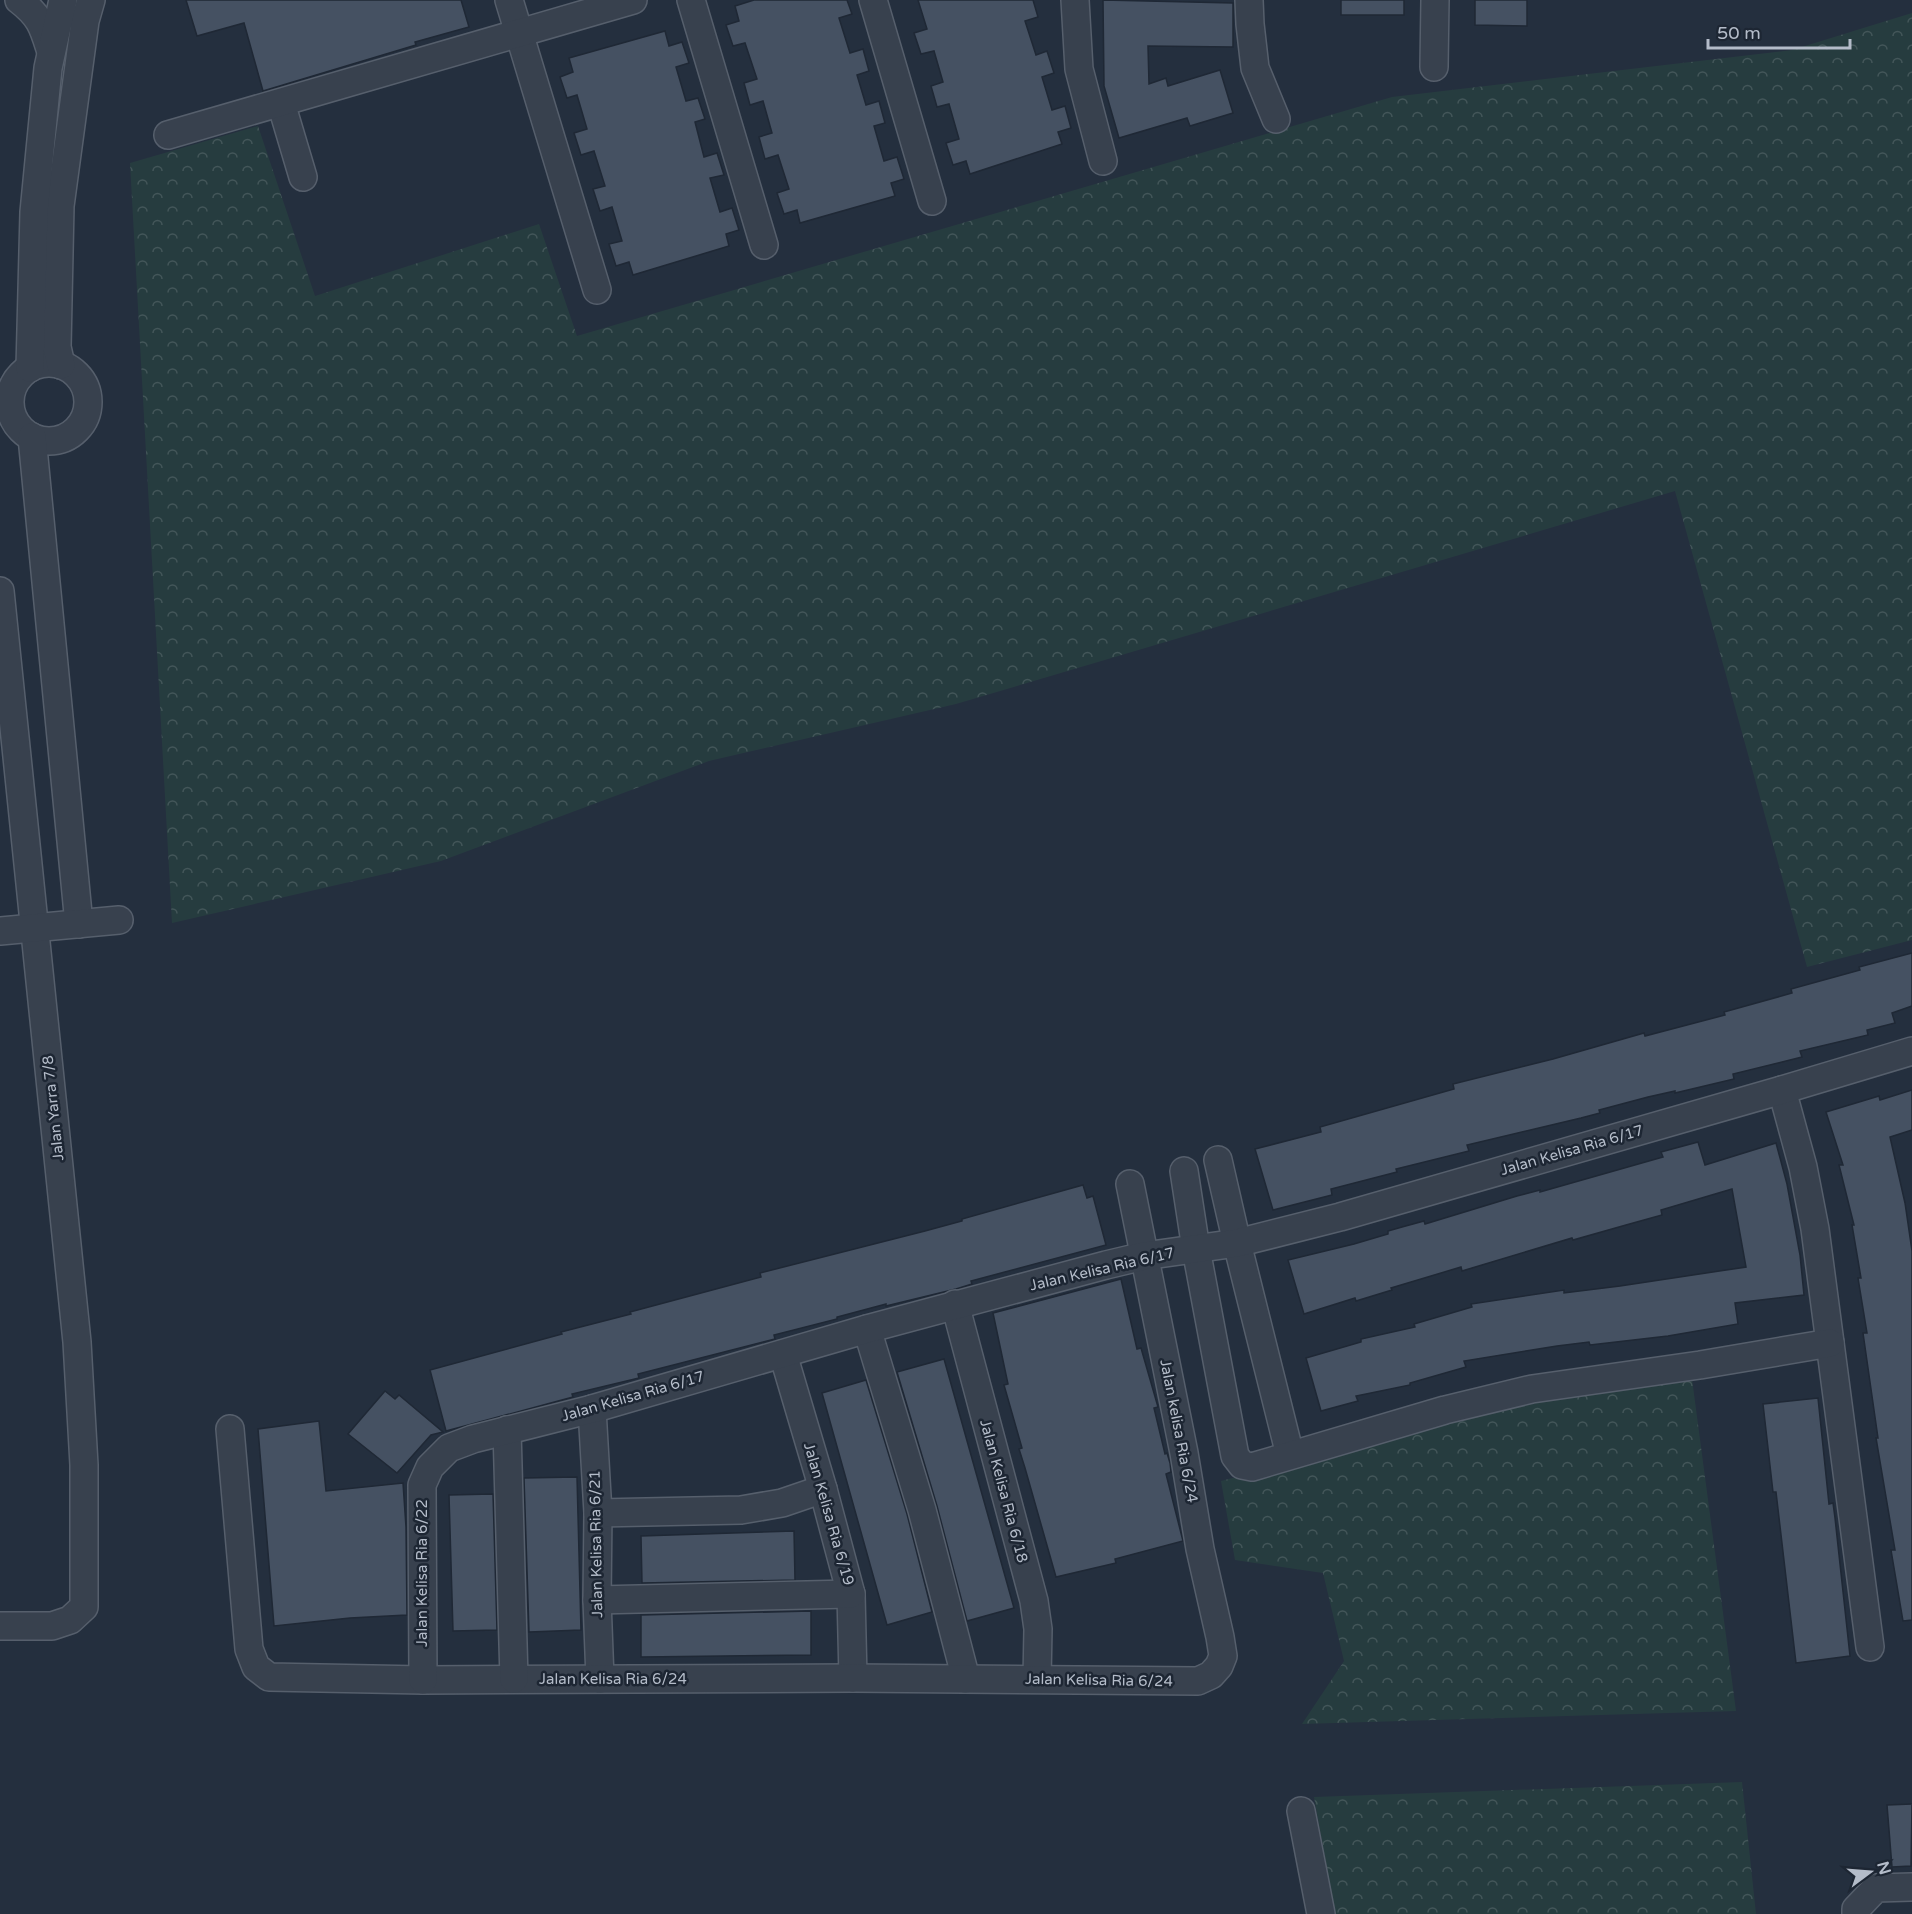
<svg xmlns="http://www.w3.org/2000/svg" width="1912" height="1914" font-family="'Varela Round',sans-serif">
	<defs>
		<pattern id="forest-crowns" width="20" height="18" patternUnits="userSpaceOnUse" patternTransform="scale(1.5)"><rect width="20" height="18" fill="#263c3f"/><path d="M2 6a3 3 0 1 1 6 0M12 15a3 3 0 1 1 6 0" fill="none" stroke="#435659"/></pattern>
	</defs>
	<rect width="100%" height="100%" fill="#242f3e"/>
	<!-- forest -->
	<g fill="url(#forest-crowns)">
		<path d="M1912,13V940L1807,967L1675,491L956,704L709,761L441,861L172,923L130,163L258,126L315,296L539,224L577,336L1392,97L1792,50Z"/>
		<path d="M1692,1379L1736,1711L1302,1724L1344,1661L1323,1573L1235,1560L1221,1481L1524,1402Z"/>
		<path d="M1742,1782L1756,1914H1335L1314,1797Z"/>
	</g>
	<!-- building -->
	<g fill="#455162" stroke="#1f2835" stroke-width="1.5">
		<path d="M186,0H461L469,27L415,42L416,45L263,91L244,23L197,36Z"/>
		<path d="M754,0H847L852,14L839,18L850,53L863,49L869,71L857,75L866,105L879,101L885,123L874,126L884,161L897,157L904,179L891,183L895,196L800,223L797,210L784,214L777,193L789,189L778,155L765,159L759,137L772,133L763,101L750,105L744,83L757,79L745,43L733,46L726,25L739,21L735,6Z"/>
		<path d="M918,0H1033L1038,17L1025,21L1036,55L1047,51L1054,73L1042,77L1052,110L1065,106L1071,128L1058,132L1062,144L970,174L966,161L953,165L946,143L959,139L949,104L937,107L931,86L943,82L934,51L921,54L914,33L927,29Z"/>
		<path d="M1103,0L1233,3V47L1148,46L1149,84L1166,78L1168,86L1220,70L1233,113L1190,126L1187,118L1119,138L1104,86Z"/>
		<rect x="1341" y="0" width="63" height="15"/>
		<path d="M1475,0H1527V26L1475,25Z"/>
		<path d="M665,31L669,46L682,42L689,63L676,67L686,101L698,98L705,119L695,122L704,157L717,153L724,175L710,178L720,212L732,208L739,230L726,234L729,246L633,275L629,262L616,266L609,244L622,241L612,207L600,211L593,189L605,186L594,151L581,155L574,133L587,129L577,95L567,98L560,77L573,72L569,58Z"/>
		<path d="M1912,953V1006L1892,1013L1895,1023L1867,1030L1868,1035L1800,1051L1802,1057L1733,1074L1734,1079L1675,1093V1091L1648,1097L1599,1110L1600,1113L1581,1118L1467,1145L1469,1151L1396,1169L1397,1172L1331,1189L1332,1195L1273,1210L1255,1149L1321,1132L1320,1127L1454,1089L1453,1084L1553,1059L1644,1033L1645,1036L1725,1015L1724,1012L1792,993L1791,989L1860,970L1859,967Z"/>
		<path d="M1912,1090V1130L1890,1137L1905,1203L1912,1251V1620L1903,1621L1891,1550H1895L1876,1438H1878L1863,1333H1867L1858,1278H1861L1852,1225H1854L1839,1165H1843L1826,1112L1879,1096L1880,1100Z"/>
		<path d="M1698,1142L1705,1165L1776,1143L1787,1184L1800,1255L1804,1295L1735,1303L1738,1324L1668,1336L1590,1345L1589,1342L1557,1346L1464,1361L1466,1367L1410,1383V1385L1356,1396L1358,1401L1321,1411L1306,1358L1361,1342V1339L1415,1327L1414,1324L1472,1307L1471,1304L1564,1290V1293L1620,1286L1746,1267L1732,1189L1661,1210L1662,1215L1626,1225L1573,1240L1572,1238L1462,1271L1461,1267L1391,1288L1392,1290L1356,1301L1355,1298L1304,1314L1288,1260L1354,1244L1388,1234V1231L1402,1227L1424,1221L1425,1224L1517,1196L1540,1190V1192L1663,1157L1661,1152Z"/>
		<path d="M1083,1185L1087,1198L1093,1196L1106,1245L971,1281L972,1284L956,1289L886,1306V1304L837,1317V1319L774,1335L775,1339L638,1374L639,1378L572,1394L573,1397L446,1431L430,1370L562,1334L561,1332L631,1314L630,1312L761,1277L760,1273L925,1231L962,1221V1219Z"/>
		<path d="M1121,1279L1137,1349L1141,1348L1158,1407L1154,1408L1165,1454L1167,1453L1170,1463L1171,1472L1166,1474L1183,1541L1115,1559L1116,1563L1056,1577L1025,1468L1019,1449L1022,1448L1004,1385L1008,1384L993,1313Z"/>
		<path d="M944,1359L1014,1608L967,1621L937,1506L897,1372Z"/>
		<path d="M866,1380L907,1514L932,1612L887,1625L822,1393Z"/>
		<path d="M385,1391L395,1399L399,1395L443,1432L431,1435L397,1473L348,1434Z"/>
		<path d="M1818,1398L1829,1504L1833,1503L1835,1518L1850,1656L1796,1663L1776,1492H1773L1763,1404Z"/>
		<path d="M319,1421L326,1491L403,1483L406,1527L407,1615L350,1618L274,1626L258,1429Z"/>
		<path d="M577,1477L581,1630L529,1632L524,1478Z"/>
		<path d="M493,1494L497,1630L453,1631L449,1495Z"/>
		<path d="M794,1531L795,1580L642,1583L641,1536Z"/>
		<path d="M811,1611V1655L641,1657V1615Z"/>
		<path d="M1912,1804L1911,1866L1892,1867L1887,1805Z"/>
	</g>
	<g fill="none" stroke-linecap="round" stroke-linejoin="round">
		<!-- minor casing -->
		<g stroke="#565f6c" stroke-width="30">
			<g id="minor">
				<path d="M19,0C41,17 43,27 51,52"/>
				<path d="M509,0L597,290"/>
				<path d="M691,0L764,245"/>
				<path d="M873,0L932,201"/>
				<path d="M1075,0L1079,69L1103,161"/>
				<path d="M1249,0L1250,24L1255,68L1276,119"/>
				<path d="M1434,67L1435,0"/>
				<path d="M281,103L303,177"/>
				<path d="M168,135L633,0"/>
				<circle cx="49" cy="402" r="39"/>
				<path d="M61,365L57,347L60,206L85,21L91,0"/>
				<path d="M30,368L34,212L48,68L63,0"/>
				<path d="M32,437L79,924"/>
				<path d="M0,591L77,1342L84,1465V1607L70,1620L52,1626H0"/>
				<path d="M0,931L119,920"/>
				<path d="M1782,1090L1803,1167L1815,1229L1870,1647"/>
				<path d="M1218,1160L1237,1243L1290,1455"/>
				<path d="M1184,1171L1196,1249L1235,1456L1242,1465L1252,1467L1445,1410L1532,1389L1700,1365L1830,1343"/>
				<path d="M955,1304L1034,1601L1038,1629L1037,1679"/>
				<path d="M867,1329L922,1510L966,1679"/>
				<path d="M783,1354L823,1489L851,1594L853,1678"/>
				<path d="M592,1409L598,1513L597,1600L600,1679"/>
				<path d="M230,1429L249,1649L256,1667L269,1677L423,1680L853,1678L1198,1681L1211,1675L1219,1666L1223,1656L1220,1637L1200,1549L1184,1453L1130,1184"/>
				<path d="M507,1430L514,1679"/>
				<path d="M598,1513L741,1510L782,1503L823,1489"/>
				<path d="M597,1600L851,1594"/>
				<path d="M423,1680L422,1485L430,1467L449,1448L473,1439L592,1409L867,1329L1106,1265L1144,1256L1237,1243L1340,1217L1782,1090L1912,1051"/>
				<path d="M1301,1811L1321,1914"/>
				<path d="M1856,1914V1909L1876,1888L1912,1887"/>
			</g>
		</g>
		<!-- minor -->
		<use href="#minor" stroke="#38414e" stroke-width="27"/>
	</g>
	<g text-anchor="middle" dominant-baseline="central" stroke-width="5" stroke-linejoin="round" paint-order="stroke">
		<!-- street labels -->
		<g font-size="15" fill="#b4bcc9" stroke="#1d2633">
			<text transform="translate(53 1108) rotate(-96)">Jalan Yarra 7/8</text>
			<text transform="translate(1572 1150) rotate(-16)">Jalan Kelisa Ria 6/17</text>
			<text transform="translate(1102 1269) rotate(-13)">Jalan Kelisa Ria 6/17</text>
			<text transform="translate(633 1396) rotate(-16)">Jalan Kelisa Ria 6/17</text>
			<text transform="translate(1179 1431) rotate(79)">Jalan kelisa Ria 6/24</text>
			<text transform="translate(1004 1491) rotate(75)">Jalan Kelisa Ria 6/18</text>
			<text transform="translate(829 1514) rotate(74)">Jalan Kelisa Ria 6/19</text>
			<text transform="translate(596 1544) rotate(-91)">Jalan Kelisa Ria 6/21</text>
			<text transform="translate(422 1573) rotate(-90)">Jalan Kelisa Ria 6/22</text>
			<text x="613" y="1679">Jalan Kelisa Ria 6/24</text>
			<text transform="translate(1099 1680) rotate(1)">Jalan Kelisa Ria 6/24</text>
		</g>
	</g>
	<!-- north arrow -->
	<g transform="translate(1870 1872) rotate(74)" stroke="#1d2633" stroke-width="4.5" paint-order="stroke">
	<path d="M0-4.5L10 22L0 15L-10 22Z" fill="#b4bcc9"/>
	<text y="-9" font-size="16" font-weight="bold" text-anchor="middle" fill="#b4bcc9">N</text>
	</g>
	<!-- scale -->
	<path d="M1708 39v9h142v-9" fill="none" stroke="#b4bcc9" stroke-width="3"/>
	<text x="1717" y="39" font-size="18" fill="#b4bcc9" stroke="#1d2633" stroke-width="4.5" paint-order="stroke">50 m</text>
</svg>
